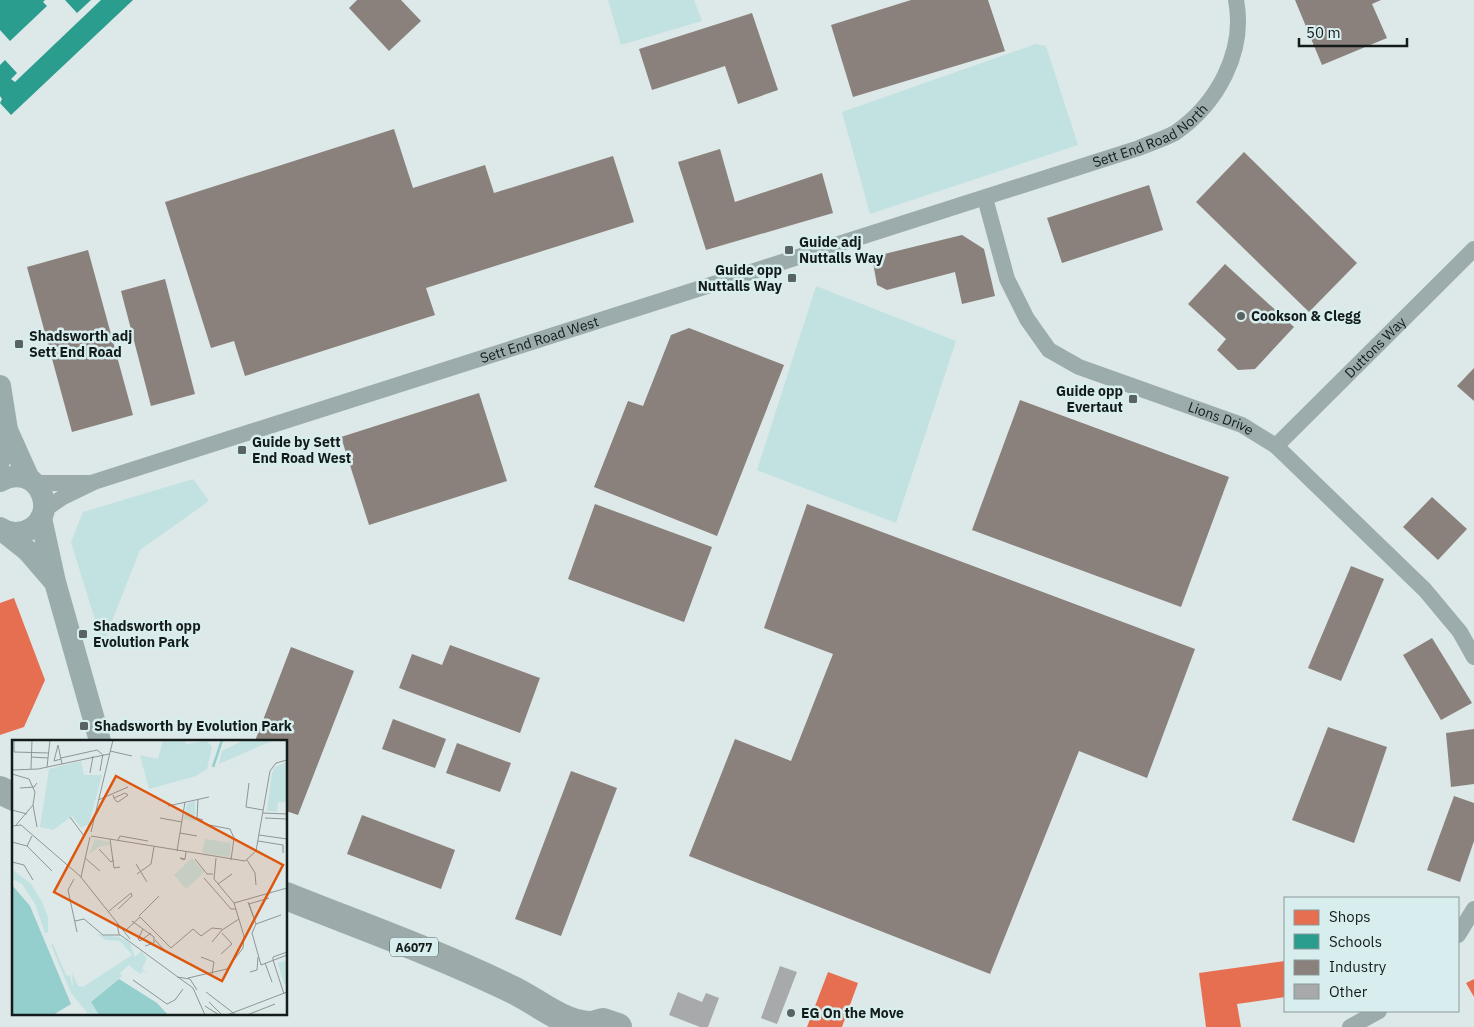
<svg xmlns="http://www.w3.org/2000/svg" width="1474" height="1027" font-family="'IBM Plex Sans',sans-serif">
	<rect width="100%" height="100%" fill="#dde8e8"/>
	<!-- green -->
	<g fill="#c2e2e2">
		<path d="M608,0H694L702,21L621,45Z"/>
		<path d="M1036,44L1046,46L1078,145L870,214L842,112Z"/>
		<path d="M816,286L956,341L896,523L757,470Z"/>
		<path d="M193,479L209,501L140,550L106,636H100L71,542L83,512Z"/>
	</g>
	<!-- shops -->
	<g fill="#e76f51">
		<path d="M14,598L45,680L24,727L0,735V603Z"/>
		<path d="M1285,961V997L1237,1004L1241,1027H1206L1199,973Z"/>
		<path d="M828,972L858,983L842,1027H807Z"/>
		<path d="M1474,979V997L1466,983Z"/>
	</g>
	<!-- schools -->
	<g fill="#2a9d8f">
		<path d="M0,0H45L43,2L47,6L10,41L0,30Z"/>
		<path d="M65,0H91L77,13Z"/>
		<path d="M101,0H133L11,115L0,103L2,99L0,96V65L5,60L17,73L11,79L15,82Z"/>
	</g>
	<!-- industry -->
	<g fill="#8a817c">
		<path d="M357,0H401L421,21L389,51L349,8Z"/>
		<path d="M911,0H988L1005,51L853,97L831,25Z"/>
		<path d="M1295,0H1381L1372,4L1387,38L1322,65Z"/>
		<path d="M752,13L778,90L738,104L725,66L652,90L639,49Z"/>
		<path d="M394,129L413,188L485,165L494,193L613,156L634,222L426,288L435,315L245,376L234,341L211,348L165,202Z"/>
		<path d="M720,149L735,202L822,173L833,213L706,250L678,162Z"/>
		<path d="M1244,152L1357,263L1309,312L1196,202Z"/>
		<path d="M1149,185L1163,230L1062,263L1047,218Z"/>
		<path d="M962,235L984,249L995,296L962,304L955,272L887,290L877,285L872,257Z"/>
		<path d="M88,250L133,415L72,432L27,267Z"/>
		<path d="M1225,264L1294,327L1255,369L1238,370L1217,350L1226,339L1188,304Z"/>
		<path d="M165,279L195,394L151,406L121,291Z"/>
		<path d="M689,328L784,365L717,536L594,487L628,401L643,406L671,335Z"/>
		<path d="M1474,368V401L1457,386Z"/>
		<path d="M479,393L507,481L369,525L341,437Z"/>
		<path d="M1020,400L1229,477L1181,607L972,530Z"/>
		<path d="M1432,497L1467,529L1438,560L1403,527Z"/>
		<path d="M595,504L712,547L684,622L568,579Z"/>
		<path d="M807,504L1195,649L1147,778L1079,751L990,974L689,856L735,739L791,761L833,654L764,628Z"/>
		<path d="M1351,566L1384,579L1341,681L1308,668Z"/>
		<path d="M1432,638L1472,703L1441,720L1403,655Z"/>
		<path d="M450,645L540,678L520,733L399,688L412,654L442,665Z"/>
		<path d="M291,647L354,671L298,815L286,811V741H255Z"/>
		<path d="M393,719L446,739L435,768L382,749Z"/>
		<path d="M1328,727L1387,747L1354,843L1292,820Z"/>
		<path d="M1474,729V784L1451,787L1446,733Z"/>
		<path d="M457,743L511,763L500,792L446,773Z"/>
		<path d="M571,771L617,788L561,936L515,919Z"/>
		<path d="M1454,796L1474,803V841L1460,882L1427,870Z"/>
		<path d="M362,815L455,850L441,889L347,854Z"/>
	</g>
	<!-- building -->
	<g fill="#a7a9aa">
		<path d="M780,966L797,972L777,1024L761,1018Z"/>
		<path d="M678,992L702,1002L706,993L719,998L708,1027H700L669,1015Z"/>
	</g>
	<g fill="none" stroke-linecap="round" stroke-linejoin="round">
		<!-- minor -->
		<g stroke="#9cacac" stroke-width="16">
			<path id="s1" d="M985,198L1007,279L1027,319L1049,350L1079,367L1242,425L1276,446L1425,590L1460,632L1474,657"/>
			<path id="s2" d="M1276,446L1474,249"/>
			<path d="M35,483H89"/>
			<path id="s3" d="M44,510L63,497L94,482L1139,148C1150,143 1164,139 1175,133C1217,104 1246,52 1236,0"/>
			<path d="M1458,935L1474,909"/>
			<path d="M1350,1027L1379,1011"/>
		</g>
		<!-- secondary -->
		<g stroke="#9aacac" stroke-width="22">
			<path d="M0,386L7,430L29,479"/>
			<path d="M0,459L7,430"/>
			<path d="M0,481C41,459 63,521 23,532C15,534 7,533 0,528"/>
			<path d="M41,518L55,582L100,741"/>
			<path d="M3,531L28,551L53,580"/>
		</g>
		<!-- trunk -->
		<g stroke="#9caaaa" stroke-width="28">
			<path d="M0,790L14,797"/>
			<path d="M286,896C361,926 437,953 509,988C536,1000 558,1022 588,1025"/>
			<path d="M585,1027L603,1022L618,1027"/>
		</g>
	</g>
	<!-- markers -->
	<g fill="#5a6363" stroke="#d8eded" stroke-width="2">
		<rect x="784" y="245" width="10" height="10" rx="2.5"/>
		<rect x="787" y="273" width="10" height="10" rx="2.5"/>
		<circle cx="1241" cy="316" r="5"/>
		<rect x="14" y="339" width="10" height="10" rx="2.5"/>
		<rect x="1128" y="394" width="10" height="10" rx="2.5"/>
		<rect x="237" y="445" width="10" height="10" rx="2.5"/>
		<rect x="78" y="629" width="10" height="10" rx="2.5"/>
		<rect x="79" y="721" width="10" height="10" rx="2.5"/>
		<circle cx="791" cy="1013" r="5"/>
	</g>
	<g text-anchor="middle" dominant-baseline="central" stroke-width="5" stroke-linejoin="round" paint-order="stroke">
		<!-- shield labels -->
		<rect fill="#d8eded" stroke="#4f5b5a" stroke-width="1" x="390" y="937.5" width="48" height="19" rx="4"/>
		<g font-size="12" font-weight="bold" fill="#141c1b">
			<text x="414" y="947">A6077</text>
		</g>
		<!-- street labels -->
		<g font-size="14" fill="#141c1b" stroke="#d8eded">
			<text stroke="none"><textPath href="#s3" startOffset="1170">Sett End Road North</textPath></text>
			<text stroke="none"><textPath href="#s3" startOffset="525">Sett End Road West</textPath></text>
			<text stroke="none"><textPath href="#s2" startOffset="140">Duttons Way</textPath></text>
			<text stroke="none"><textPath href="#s1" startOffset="352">Lions Drive</textPath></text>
		</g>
		<!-- poi labels -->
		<g font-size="14" font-weight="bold" fill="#141c1b" stroke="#d8eded" text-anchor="start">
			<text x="799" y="242">Guide adj<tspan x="799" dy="16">Nuttalls Way</tspan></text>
			<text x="782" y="270" text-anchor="end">Guide opp<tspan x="782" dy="16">Nuttalls Way</tspan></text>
			<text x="1251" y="316">Cookson &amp; Clegg</text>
			<text x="29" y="336">Shadsworth adj<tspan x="29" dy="16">Sett End Road</tspan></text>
			<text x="1123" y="391" text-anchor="end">Guide opp<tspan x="1123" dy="16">Evertaut</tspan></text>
			<text x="252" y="442">Guide by Sett<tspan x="252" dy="16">End Road West</tspan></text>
			<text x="93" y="626">Shadsworth opp<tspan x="93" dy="16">Evolution Park</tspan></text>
			<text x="94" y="726">Shadsworth by Evolution Park</text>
			<text x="801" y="1013">EG On the Move</text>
		</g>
	</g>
	<!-- overview -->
	<g transform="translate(12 740)">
		<rect width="275" height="275" fill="#dde8e8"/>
		<path d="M151,0H173L174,4L195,1L200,7L195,29L184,36L137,49L128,15L146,19ZM232,0H262L207,24L210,11ZM69,21L72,35H90L77,84L69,88L60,76L41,90L28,87L37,29ZM275,22V62H266L265,72L255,71L260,33L263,27ZM183,61V81L172,79L175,64ZM83,99L97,102L98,105L87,107L77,114ZM193,99L219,103L218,117L190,113ZM180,118L192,132L174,149L162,135ZM0,129L19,144L30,162L36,177V192L33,193L23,164L10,144L0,139ZM85,194L107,197L118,203L123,217L129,211L135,218L130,229L136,233L131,231L128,234L117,225L108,233L110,236L79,262L87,275H77L59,253L39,205L41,204L54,235L58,236L61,248L60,233L66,246L71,247L120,215L108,201L94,200ZM275,220V244H272L266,223Z" fill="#c2e2e2"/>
		<path d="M0,145L18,166L59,264L41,275H0ZM107,239L145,263L156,275H87L79,262Z" fill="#94cecd"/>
		<path fill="none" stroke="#94cecd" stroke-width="2.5" d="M201,27L210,0"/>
		<path fill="none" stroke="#8d9696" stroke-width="1" d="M2,0V12L37,13M98,11L120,16M19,17L36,18M49,18L85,10L90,14M49,19L42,21L46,5L50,24M35,27L38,0M19,29L20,0M0,30L26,29L97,14M88,31L91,14M78,33L81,16M0,34L17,39L23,52L21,65L4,85M237,43L234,67L251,70M8,48L22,47L25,43M101,55L102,58L104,61L106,62L116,55L113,53L102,58M186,59L185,78L191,80M86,60L116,47M21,65L25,87M156,66L197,57M0,70L15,74M251,73L275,74M58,77L72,96M148,78L170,82M253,78L275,79M197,85L218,89L222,98L219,120M0,86L9,85L68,136L118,199M79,92L101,0M168,93L185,96M247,95L275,99M20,96L15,106L40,131M79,96L233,121L244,111L258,31L264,23L275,20M98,99L102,128L108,127M106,100L108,96L136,101M246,101L271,105V113M0,102L15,106M87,109L99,122L102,120M165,111L173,62M73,118L88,131M173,119L168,118L172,120L173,119L174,112M183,119L195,134H201M235,120L243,133L244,145M0,122L12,125L21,140M124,124L135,142M125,134L139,124L142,107M69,137L78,97M192,138L219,169H224M62,139L56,150L65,192M206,144L220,134M236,162L242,178M222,163L275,148M237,164L244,184M237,164L257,158M106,169L120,156L119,153M97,171L119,153M269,175L244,184L240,193L249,225L275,215M127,176L147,156M63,181L72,179L91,195H108M120,181L142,197V203L133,206M105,184L107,194L181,248L193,275M131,189L126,199L128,201L139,193M113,191L128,177L159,208L181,189L189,196L200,188L210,189M143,200L155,213M200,202L210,190L227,179M209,214L220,204L210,193M189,217L202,222L200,234M261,220L272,254M261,220V217L275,212M253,223L260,242M238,232L245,230L246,217M165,237L178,239L185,250M176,238L215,229L231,208L232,196L222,163L202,139L204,118M121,240L155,264L163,260L171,249M194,252L224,275M197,262L210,275M193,266L207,275M215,275L275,252M235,275L263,264"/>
		<path fill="#dd560d" fill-opacity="0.15" stroke="#dd560d" stroke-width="2.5" d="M104,36L271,125L210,241L42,152Z"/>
		<rect width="275" height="275" fill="none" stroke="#141c1b" stroke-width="2.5"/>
	</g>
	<!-- legend -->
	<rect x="1284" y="897" width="175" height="115" fill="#d8eded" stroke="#8a9999"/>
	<rect x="1294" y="910" width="25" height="15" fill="#e76f51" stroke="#8a9999"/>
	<text x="1329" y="922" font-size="15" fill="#141c1b">Shops</text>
	<rect x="1294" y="934" width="25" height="15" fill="#2a9d8f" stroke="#8a9999"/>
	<text x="1329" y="947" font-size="15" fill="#141c1b">Schools</text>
	<rect x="1294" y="960" width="25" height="15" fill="#8a817c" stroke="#8a9999"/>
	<text x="1329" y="972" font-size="15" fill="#141c1b">Industry</text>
	<rect x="1294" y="984" width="25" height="15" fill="#a7a9aa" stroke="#8a9999"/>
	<text x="1329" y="997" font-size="15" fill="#141c1b">Other</text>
	<!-- scale -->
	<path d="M1299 38v8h108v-8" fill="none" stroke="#141c1b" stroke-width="2.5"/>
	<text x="1306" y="38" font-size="15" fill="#141c1b" stroke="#d8eded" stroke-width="4" paint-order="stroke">50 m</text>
</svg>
